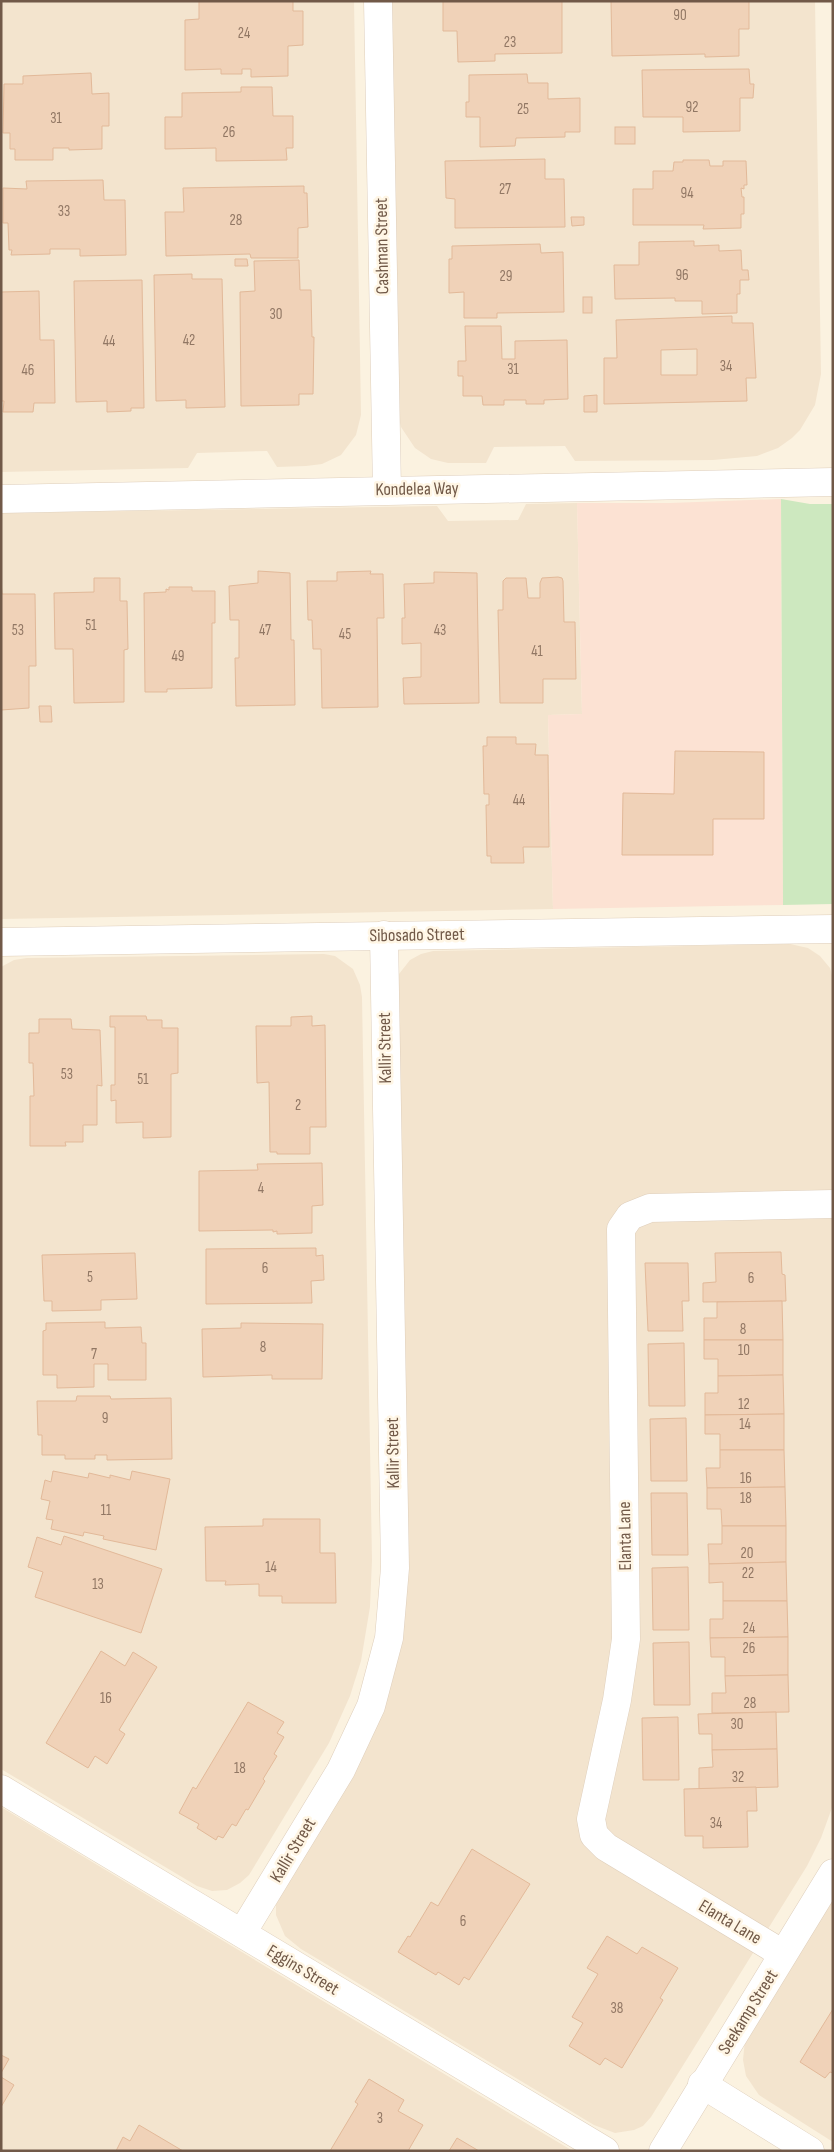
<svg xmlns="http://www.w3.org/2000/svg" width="834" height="2152" font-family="'Sofia Sans Condensed',sans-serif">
	<rect width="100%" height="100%" fill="#fbf2e0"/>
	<!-- residential -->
	<g fill="#f3e4ce">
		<path d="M1,1H354L361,415L356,435L341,455L322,464L306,466L277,467L267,451L197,453L188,468L1,472Z"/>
		<path d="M391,1H815L821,374L815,405L800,430L792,438L778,448L757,456L713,460L575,461L565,446L494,447L486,463H448L431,459L415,448L401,427L399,418Z"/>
		<path d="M577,503L582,714L548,715L553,909L1,919V513L437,506L448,521L518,520L526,504Z"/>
		<path d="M790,944L808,948L820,956L830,968L833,979V1805L821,1838L807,1866L651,2117L643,2126L634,2130L615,2133L594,2125L301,1949L285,1936L276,1915V1898L380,1711L396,984L399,974L410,960L421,954L433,951Z"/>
		<path d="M324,954L335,956L353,969L360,985L362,997L372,1560L370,1607L361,1661L350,1696L329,1743L249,1875L240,1883L227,1890L212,1891L197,1886L1,1769V967L14,960L27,958Z"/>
		<path d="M1,1807L514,2116L573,2151H1Z"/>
		<path d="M833,1895V2142L759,2095L746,2076L743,2060L745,2040Z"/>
	</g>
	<!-- commercial -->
	<path fill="#fce2d3" d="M781,499L783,905L553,909L548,715L582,714L577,503H670Z"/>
	<!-- green -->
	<path fill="#cde8bf" d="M781,499L810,504H833V904L783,905Z"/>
	<!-- building -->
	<g fill="#f0d2b8" stroke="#e2b999" fill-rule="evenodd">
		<path d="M199,1H293V11H303V45L288,46V76L251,77V69H242V74H221V69L185,70V20L199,19Z"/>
		<path d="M443,1H562V53L495,54V61L458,62L457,31H443Z"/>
		<path d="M611,1H749V29H739V56L705,57V54L612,56Z"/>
		<path d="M749,69L750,84H754L753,98H740V131L683,132V117H643L642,70Z"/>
		<path d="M91,73L92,94L109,93V126H102V149L69,150V148H53V160H15V149H10V133H3L4,84H23V76Z"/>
		<path d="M527,74L528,83H548V99L580,98V132H565V137L516,138L515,146L480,147V117H466V102H469V75Z"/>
		<path d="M241,87H272L273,116H293V148H286L287,160L216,161V148L165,149V117H182V93L241,92Z"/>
		<rect x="615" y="127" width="20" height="17"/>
		<path d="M545,159V179H564L565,227L455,228V199L446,198L445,161Z"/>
		<path d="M683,160H709L710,166H723V161H746L747,185H744V189L741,188L742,197H744V214H741V228L703,229L704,225H633V189H653V171H673L674,162H683Z"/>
		<path d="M103,180L104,200H125L126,255L80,256V249H50V254L11,255L12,250H9L8,223H3V188L27,189L26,181Z"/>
		<path d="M304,186V193H307L308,227L298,228V258H251L250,254L166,256L165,212H184L183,188Z"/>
		<path d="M571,217H584V225L572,226Z"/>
		<path d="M694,241V246L719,245V251L741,250L742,270H748L749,280H740V294H737V313L702,314V301H675V298L615,299L614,265H639V242Z"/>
		<path d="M540,244L541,253L563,252L564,312L497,313V318H464V292L449,293V259H452V246Z"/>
		<path d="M235,259H247L248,266H235Z"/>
		<path d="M299,260L300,290H311L312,337H314L313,394H299V405L241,406L240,292L255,291L254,261Z"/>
		<path d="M192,274V279H222L225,407L186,408V400L156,401L154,275Z"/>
		<path d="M142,280L144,408H131V411L107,412V401L76,402L74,281Z"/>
		<path d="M39,291L40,340H54L55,403H34L33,412H3L4,401H1V292Z"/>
		<rect x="583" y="297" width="9" height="16"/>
		<path d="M732,316V323H753L756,378H746L747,401L604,404V358H617L616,320ZM697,349V375H661V350Z"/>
		<path d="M465,326H501L502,359H515V341L567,340L568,399L544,400V404H526V400H504V405H483L482,396H463V376H458V361H466Z"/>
		<path d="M597,395V412H584V396Z"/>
		<path d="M258,571L290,573L291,640H294L295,705L236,706L235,658H239V620H230L229,586L258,583Z"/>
		<path d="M371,571L370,574H383L384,618H377L378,707L322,708L321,649H313L312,620H308L307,581H337V572Z"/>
		<path d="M434,572L477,573L479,703L404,704L403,678L421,677V643L402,644V618H405L404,584L434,583Z"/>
		<path d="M558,577L562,578L563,581L564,622H575L576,679H543V703H500L498,610H503V581L506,578H526L528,598H540V583L542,578Z"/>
		<path d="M94,578H120V601H127L128,649L124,650V702L74,703L73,649H55L54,593L94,592Z"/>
		<path d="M1,582L2,594H35L36,666H29V708L1,710Z"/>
		<path d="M169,587H192V591H215V623H212V688L167,689V692H145L144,593L166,592V589L169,590Z"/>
		<path d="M39,706H51L52,722H40Z"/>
		<path d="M487,737H516V744H536L535,755H548L549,847H523L524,863H491V856H487L486,805H489V794H484L483,746H487Z"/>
		<path d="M675,751L764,752V819H713V855H622L623,793L674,794Z"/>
		<path d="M110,1016H146L147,1020H162V1028H178V1073L171,1074V1137L143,1138V1122L116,1123V1100L111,1101V1085H115V1027H110Z"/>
		<path d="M312,1016V1026L325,1025L326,1127H310V1154H277V1152H270L269,1082L257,1083L256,1026H291V1017Z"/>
		<path d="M39,1019H71L72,1029L100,1030L102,1086L97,1085V1125H83V1142H65L66,1146H30V1096H34L33,1063H29V1033H39Z"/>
		<path d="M322,1163L323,1205L312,1206V1233L277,1234V1231L273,1232V1230L199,1231V1171L258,1170L257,1164Z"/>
		<path d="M316,1248V1256L323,1255L324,1280L311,1281L312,1303L206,1304V1249Z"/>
		<path d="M781,1252L782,1274L785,1275L786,1301L703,1302V1283L716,1282L715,1253Z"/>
		<path d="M135,1253L137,1299L101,1300V1310L52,1311V1301H44L42,1255Z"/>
		<path d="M645,1263H688L689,1301H682L683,1331H648Z"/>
		<path d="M782,1301L783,1340H704V1318H717V1302Z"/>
		<path d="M105,1322V1328L141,1327L142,1343H146V1380H108V1364H94V1387L57,1388V1375H43V1331L46,1330V1323Z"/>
		<path d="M241,1323L323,1324L322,1379H272V1375L203,1377L202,1329L241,1328Z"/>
		<path d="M704,1340H783V1375L718,1376V1359H704Z"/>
		<path d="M684,1343L685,1406H649L648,1344Z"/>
		<path d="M783,1375L784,1414L705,1415V1393H718V1376Z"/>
		<path d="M77,1396H110L111,1399L171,1398L172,1459L107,1460V1455H95V1459H65V1455H42V1435H38L37,1401H76Z"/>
		<path d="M784,1414V1450H720V1434H705V1415Z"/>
		<path d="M686,1418L687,1481H651L650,1419Z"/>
		<path d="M720,1450H784L785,1487L707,1488L706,1468H720Z"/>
		<path d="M53,1471L88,1478L89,1473L110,1478V1475L130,1480L132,1471L170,1479L156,1550L103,1539L104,1536L84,1532L83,1536L51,1529L53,1520L46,1519L50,1501L41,1499L45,1480L51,1482Z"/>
		<path d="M785,1487L786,1526H722L721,1509H707V1488Z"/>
		<path d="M651,1493H687L688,1555H652Z"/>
		<path d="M263,1519H320V1553H335L336,1603H282V1596H259V1584L225,1585L226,1581H206L205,1527L263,1526Z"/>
		<path d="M722,1526H786V1562L709,1564L708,1544H722Z"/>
		<path d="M64,1536L162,1569L141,1633L35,1597L43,1572L28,1567L37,1537L61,1545Z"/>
		<path d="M786,1562L787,1601H723V1582L709,1583V1564Z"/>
		<path d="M688,1567L689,1630H653L652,1568Z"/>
		<path d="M723,1601H787L788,1637L710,1638V1619H723Z"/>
		<path d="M788,1637V1675L725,1676V1657H711L710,1638Z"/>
		<path d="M689,1642L690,1705H654L653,1643Z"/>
		<path d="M101,1651L125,1666L133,1652L157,1667L119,1730L125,1734L107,1764L95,1756L88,1768L46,1743Z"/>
		<path d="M788,1675L789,1712L712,1713V1693H726L725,1676Z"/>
		<path d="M248,1702L284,1722L277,1733L284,1737L274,1754L277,1756L263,1779L265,1781L248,1810L246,1809L236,1826L232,1824L223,1838L218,1836L216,1840L197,1828L199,1824L179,1813L193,1787L196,1789Z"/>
		<path d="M776,1712L777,1749L712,1750V1734H699L698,1714Z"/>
		<path d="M678,1717L679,1780H643L642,1718Z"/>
		<path d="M777,1749L778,1787L699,1789V1768L713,1767L712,1750Z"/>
		<path d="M756,1787L757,1811H747L748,1847L703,1848V1836H685L684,1789Z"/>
		<path d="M472,1849L530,1884L469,1980L464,1977L459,1985L438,1972L436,1975L398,1952L408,1936L410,1937L431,1902L438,1906Z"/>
		<path d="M607,1936L637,1954L642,1947L678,1968L660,1998L663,2000L622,2068L605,2058L600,2065L569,2046L583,2023L572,2017L598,1974L587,1968Z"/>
		<path d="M833,2009V2073L830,2072L825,2078L800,2062Z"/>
		<path d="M1,2055L9,2059L1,2073Z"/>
		<path d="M1,2077L14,2085L1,2107Z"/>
		<path d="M369,2079L404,2100L398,2111L423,2125L408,2151H330L358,2104L355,2102Z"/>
		<path d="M139,2125L183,2151H116L123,2137L130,2141Z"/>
		<path d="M457,2138L479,2151H449Z"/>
	</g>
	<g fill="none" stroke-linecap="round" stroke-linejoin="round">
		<!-- street casing -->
		<g stroke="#dfcfbc" stroke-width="29">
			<g id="street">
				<path d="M378,1L387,490"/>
				<path d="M1,499L833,482"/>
				<path d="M1,942L833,929"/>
				<path d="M1,1789L605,2151"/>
				<path d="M242,1933L341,1770L371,1706L389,1638L395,1568L384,935"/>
				<path d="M783,1954L606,1847L594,1835L591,1819L617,1700L626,1639L621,1229L630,1216L650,1208L833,1204"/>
				<path d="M702,2084L810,2151"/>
				<path d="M663,2151L833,1873"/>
			</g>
		</g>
		<!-- street -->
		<use href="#street" stroke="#fff" stroke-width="28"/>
	</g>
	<g text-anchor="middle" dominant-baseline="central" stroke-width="5" stroke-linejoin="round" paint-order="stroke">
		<!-- number labels -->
		<g font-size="15" fill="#917764">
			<text x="680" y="15">90</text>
			<text x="244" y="33">24</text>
			<text x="510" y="42">23</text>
			<text x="692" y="107">92</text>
			<text x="523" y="109">25</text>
			<text x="56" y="118">31</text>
			<text x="229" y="132">26</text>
			<text x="505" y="189">27</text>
			<text x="687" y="193">94</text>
			<text x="64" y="211">33</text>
			<text x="236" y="220">28</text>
			<text x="682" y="275">96</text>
			<text x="506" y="276">29</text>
			<text x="276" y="314">30</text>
			<text x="189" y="340">42</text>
			<text x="109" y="341">44</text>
			<text x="726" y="366">34</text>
			<text x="513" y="369">31</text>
			<text x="28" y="370">46</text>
			<text x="91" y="625">51</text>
			<text x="18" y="630">53</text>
			<text x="265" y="630">47</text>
			<text x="440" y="630">43</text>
			<text x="345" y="634">45</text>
			<text x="537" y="651">41</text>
			<text x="178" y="656">49</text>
			<text x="519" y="800">44</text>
			<text x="67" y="1074">53</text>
			<text x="143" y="1079">51</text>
			<text x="298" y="1105">2</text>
			<text x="261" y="1188">4</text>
			<text x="265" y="1268">6</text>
			<text x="90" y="1277">5</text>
			<text x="751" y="1278">6</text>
			<text x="743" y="1329">8</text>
			<text x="263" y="1347">8</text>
			<text x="744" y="1350">10</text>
			<text x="94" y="1354">7</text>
			<text x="744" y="1404">12</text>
			<text x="105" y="1418">9</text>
			<text x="745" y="1424">14</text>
			<text x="746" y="1478">16</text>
			<text x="746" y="1498">18</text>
			<text x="106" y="1510">11</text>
			<text x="747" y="1553">20</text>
			<text x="271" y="1567">14</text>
			<text x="748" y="1573">22</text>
			<text x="98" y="1584">13</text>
			<text x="749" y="1628">24</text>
			<text x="749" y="1648">26</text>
			<text x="106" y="1698">16</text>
			<text x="750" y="1703">28</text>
			<text x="737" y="1724">30</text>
			<text x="240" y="1768">18</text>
			<text x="738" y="1777">32</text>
			<text x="716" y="1823">34</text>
			<text x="463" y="1921">6</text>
			<text x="617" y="2008">38</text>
			<text x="380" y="2118">3</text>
		</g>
		<!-- street labels -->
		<g font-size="18" fill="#715948" stroke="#fff6e5">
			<text transform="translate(382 246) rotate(-91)">Cashman Street</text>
			<text transform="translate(417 489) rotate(-1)">Kondelea Way</text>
			<text transform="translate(417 935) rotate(-1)">Sibosado Street</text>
			<text transform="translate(385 1048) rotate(-91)">Kallir Street</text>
			<text transform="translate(393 1453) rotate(-91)">Kallir Street</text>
			<text transform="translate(625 1536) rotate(-91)">Elanta Lane</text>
			<text transform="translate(293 1850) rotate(-59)">Kallir Street</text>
			<text transform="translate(730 1922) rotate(31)">Elanta Lane</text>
			<text transform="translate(303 1970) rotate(31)">Eggins Street</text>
			<text transform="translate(748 2012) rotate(-58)">Seekamp Street</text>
		</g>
	</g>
	<!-- border -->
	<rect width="834" height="2152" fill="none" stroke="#715948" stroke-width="5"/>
</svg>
